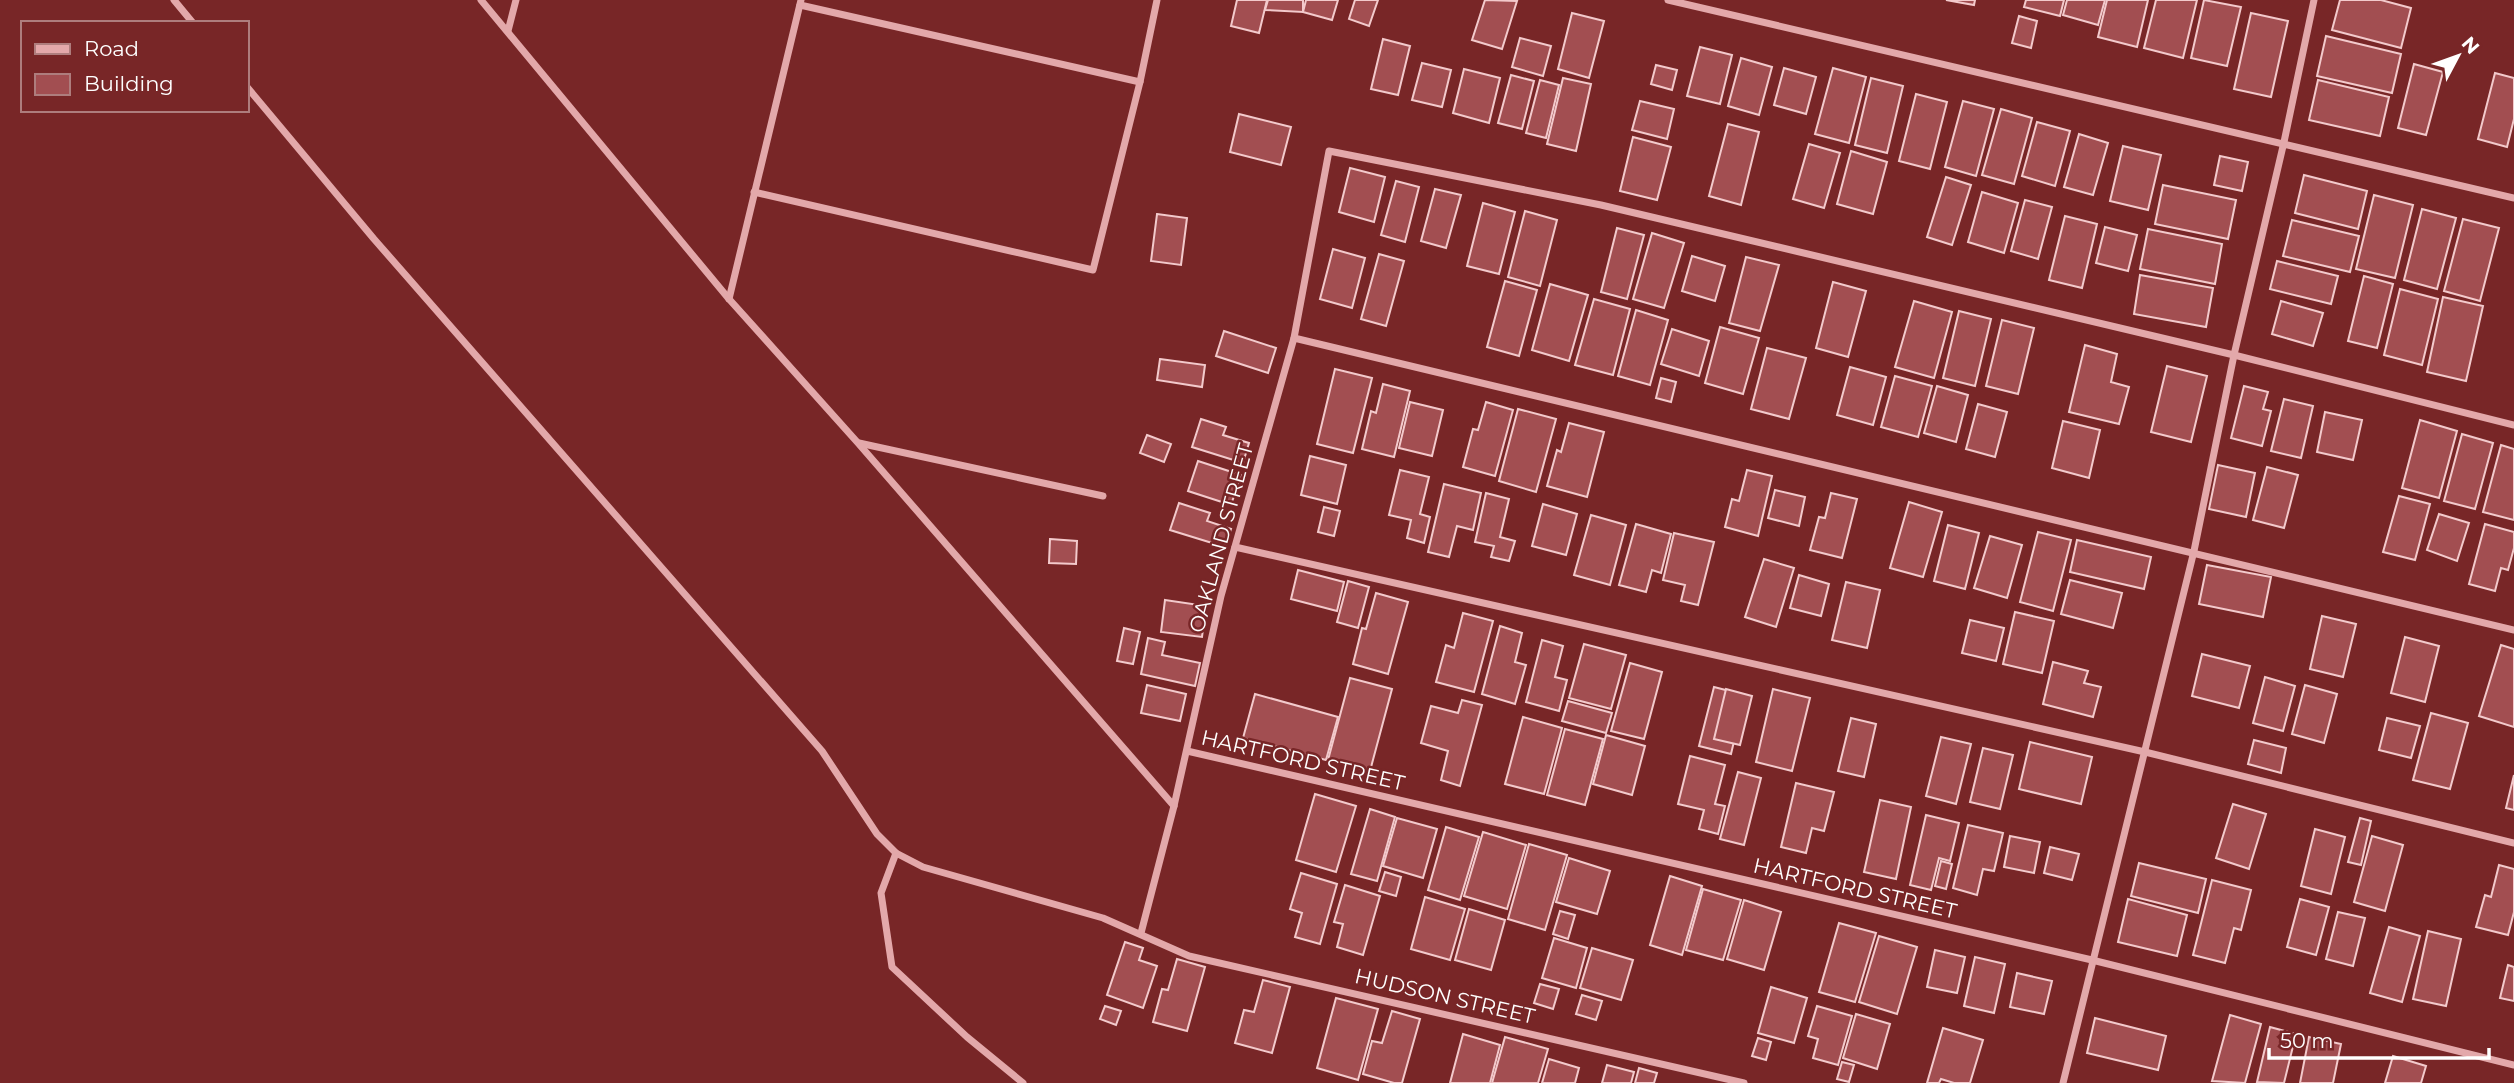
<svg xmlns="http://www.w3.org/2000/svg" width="2514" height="1083" font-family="Montserrat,sans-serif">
	<rect width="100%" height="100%" fill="#782627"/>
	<!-- building -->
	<g fill="#a24e51" stroke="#f3cacc" stroke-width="2">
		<path d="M1237,0H1267L1259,33L1231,26Z"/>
		<path d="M1268,0H1303V12L1265,10Z"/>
		<path d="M1306,0H1338L1332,20L1303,12Z"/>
		<path d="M1355,0H1378L1369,26L1349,19Z"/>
		<path d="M1485,0L1517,1L1502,49L1472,40Z"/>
		<path d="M1946,0H1975L1974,5Z"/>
		<path d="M2026,0H2064L2060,16L2024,7Z"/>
		<path d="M2067,0H2105L2098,25L2063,15Z"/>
		<path d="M2107,0H2148L2137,47L2098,37Z"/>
		<path d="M2156,0H2197L2183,58L2144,48Z"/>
		<path d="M2204,0L2241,7L2227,66L2191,58Z"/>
		<path d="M2340,0H2381L2411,8L2401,48L2332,30Z"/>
		<path d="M1572,13L1604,21L1589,78L1558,69Z"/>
		<path d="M2251,13L2288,21L2271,97L2234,89Z"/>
		<path d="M2019,16L2037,21L2031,48L2012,43Z"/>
		<path d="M2326,36L2401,54L2392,93L2317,76Z"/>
		<path d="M1520,38L1551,46L1543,76L1512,67Z"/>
		<path d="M1383,39L1410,46L1398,95L1371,89Z"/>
		<path d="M1700,47L1732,55L1720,104L1687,96Z"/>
		<path d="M1741,58L1772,67L1759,115L1728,106Z"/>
		<path d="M1422,63L1451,70L1442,107L1412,100Z"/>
		<path d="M2414,64L2443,72L2426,135L2398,128Z"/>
		<path d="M1656,65L1677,70L1672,90L1651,84Z"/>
		<path d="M1784,68L1816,77L1806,114L1774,105Z"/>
		<path d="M1833,68L1866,77L1849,143L1815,134Z"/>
		<path d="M1464,69L1500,78L1489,123L1453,113Z"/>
		<path d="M2495,73L2514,78V119L2507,147L2478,139Z"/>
		<path d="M1511,75L1534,81L1522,129L1498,123Z"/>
		<path d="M1563,78L1591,84L1576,151L1547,144Z"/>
		<path d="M1871,78L1903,86L1887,153L1855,145Z"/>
		<path d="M1540,80L1559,85L1546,138L1526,133Z"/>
		<path d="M2318,80L2389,97L2380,136L2309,120Z"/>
		<path d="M1916,94L1947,102L1930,169L1899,161Z"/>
		<path d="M1640,101L1674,109L1667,139L1632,130Z"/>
		<path d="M1963,101L1994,109L1976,176L1945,167Z"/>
		<path d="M2001,109L2032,118L2014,184L1982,175Z"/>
		<path d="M1239,114L1291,127L1281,165L1230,152Z"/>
		<path d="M2037,122L2070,131L2055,186L2022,176Z"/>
		<path d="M1728,124L1759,132L1741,205L1709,196Z"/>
		<path d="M2079,134L2108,143L2093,195L2064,187Z"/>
		<path d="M1633,137L1671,147L1657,200L1620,191Z"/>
		<path d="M1809,144L1840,153L1824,208L1793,199Z"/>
		<path d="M2123,146L2161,155L2148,210L2110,201Z"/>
		<path d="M1851,151L1887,162L1873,214L1837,204Z"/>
		<path d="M2220,156L2248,162L2242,191L2214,185Z"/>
		<path d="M1350,168L1385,177L1374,222L1339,212Z"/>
		<path d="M2304,175L2367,191L2358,229L2295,213Z"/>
		<path d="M1946,177L1971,185L1952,245L1927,237Z"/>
		<path d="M1396,181L1419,187L1405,242L1381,235Z"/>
		<path d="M2163,185L2236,200L2228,239L2155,224Z"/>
		<path d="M1435,189L1461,195L1446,248L1421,241Z"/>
		<path d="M1982,192L2018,203L2004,253L1968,242Z"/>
		<path d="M2374,195L2413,205L2395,278L2356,269Z"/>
		<path d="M2025,200L2052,207L2038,259L2011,251Z"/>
		<path d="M1483,203L1515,212L1499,274L1467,266Z"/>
		<path d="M2422,209L2456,218L2437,289L2404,280Z"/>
		<path d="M1525,211L1557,220L1540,286L1508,277Z"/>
		<path d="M1157,214L1187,218L1181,265L1151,261Z"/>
		<path d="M2065,216L2097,224L2082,288L2049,280Z"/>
		<path d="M2463,219L2499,228L2480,301L2444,291Z"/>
		<path d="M2292,220L2359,236L2350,272L2283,256Z"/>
		<path d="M2105,227L2137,235L2128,271L2096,263Z"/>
		<path d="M1617,228L1644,235L1627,299L1601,292Z"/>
		<path d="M2148,229L2222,244L2215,284L2140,269Z"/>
		<path d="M1652,233L1684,243L1664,308L1633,299Z"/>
		<path d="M1333,249L1365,258L1352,308L1320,299Z"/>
		<path d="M1379,254L1404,261L1386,326L1361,319Z"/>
		<path d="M1692,256L1725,266L1715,301L1682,291Z"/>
		<path d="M1746,257L1779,265L1760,331L1729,323Z"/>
		<path d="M2277,261L2338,276L2331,304L2270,289Z"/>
		<path d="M2140,275L2213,288L2206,327L2134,314Z"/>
		<path d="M2364,276L2393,284L2377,348L2348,341Z"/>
		<path d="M1505,281L1537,290L1519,356L1487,347Z"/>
		<path d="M1833,282L1866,291L1848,357L1816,348Z"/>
		<path d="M1550,284L1588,295L1569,361L1532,350Z"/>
		<path d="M2400,289L2438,299L2422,365L2384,355Z"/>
		<path d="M2443,297L2483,306L2466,381L2427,372Z"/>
		<path d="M1594,299L1630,309L1613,375L1575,365Z"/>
		<path d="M1914,301L1952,312L1934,378L1895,367Z"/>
		<path d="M2281,301L2323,313L2313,346L2272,334Z"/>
		<path d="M1636,310L1668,320L1650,385L1618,376Z"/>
		<path d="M1959,311L1991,319L1975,386L1943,378Z"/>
		<path d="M2002,320L2034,328L2018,394L1986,386Z"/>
		<path d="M1720,327L1759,338L1743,394L1705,383Z"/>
		<path d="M1672,329L1709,341L1699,376L1661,364Z"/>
		<path d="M1224,331L1276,348L1268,373L1216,356Z"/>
		<path d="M2085,345L2117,354L2111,382L2129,387L2119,424L2069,412Z"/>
		<path d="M1767,348L1806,358L1789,419L1751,409Z"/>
		<path d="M1160,359L1205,365L1202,387L1157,380Z"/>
		<path d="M2167,366L2207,376L2191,442L2151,432Z"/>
		<path d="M1850,367L1886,377L1873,425L1837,415Z"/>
		<path d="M1335,369L1372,378L1353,453L1317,444Z"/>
		<path d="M1895,376L1932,386L1918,437L1881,427Z"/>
		<path d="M1661,378L1676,382L1671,402L1656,398Z"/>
		<path d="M1383,384L1410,391L1394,457L1362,449L1371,411L1376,413Z"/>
		<path d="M1937,386L1968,395L1956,442L1924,433Z"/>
		<path d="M2244,386L2268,392L2263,409L2271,411L2262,446L2231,438Z"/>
		<path d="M2284,399L2313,406L2301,458L2271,451Z"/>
		<path d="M1410,402L1443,410L1432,456L1399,448Z"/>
		<path d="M1486,402L1513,410L1495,476L1463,467L1473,429L1478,430Z"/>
		<path d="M1978,404L2007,412L1995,457L1966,449Z"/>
		<path d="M1518,409L1556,419L1536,492L1499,481Z"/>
		<path d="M2325,412L2362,420L2353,460L2317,452Z"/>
		<path d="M1201,419L1226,427L1223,435L1249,443L1243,463L1192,447Z"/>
		<path d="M2420,420L2457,431L2439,498L2402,488Z"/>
		<path d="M2063,421L2100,430L2089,478L2052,468Z"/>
		<path d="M1569,423L1604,432L1587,497L1547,486L1557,450L1561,452Z"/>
		<path d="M2462,434L2493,443L2475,509L2444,501Z"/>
		<path d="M1147,435L1171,444L1164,462L1140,453Z"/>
		<path d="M2501,445L2514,449V520L2483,512Z"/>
		<path d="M1310,456L1346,465L1337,504L1301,495Z"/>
		<path d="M1198,461L1241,475L1231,505L1188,491Z"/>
		<path d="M2218,465L2255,473L2246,517L2209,509Z"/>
		<path d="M2267,467L2298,475L2284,528L2253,520Z"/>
		<path d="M1400,470L1429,477L1420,514L1430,517L1424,543L1407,538L1411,520L1389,515Z"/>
		<path d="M1747,470L1772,476L1758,536L1725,527L1732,499L1739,501Z"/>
		<path d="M1444,484L1481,493L1473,530L1457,526L1449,557L1428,552Z"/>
		<path d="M1775,490L1805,497L1799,526L1768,518Z"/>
		<path d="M1486,493L1509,499L1500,537L1515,541L1509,561L1491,557L1494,546L1475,542Z"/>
		<path d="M1831,493L1857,499L1842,558L1810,550L1819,517L1825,518Z"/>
		<path d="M2399,496L2430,504L2415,560L2383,552Z"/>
		<path d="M1909,502L1942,512L1923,577L1890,568Z"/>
		<path d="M1179,503L1210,513L1207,521L1231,529L1225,547L1170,530Z"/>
		<path d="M1543,504L1577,514L1566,555L1532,546Z"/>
		<path d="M1324,507L1340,511L1334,536L1318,532Z"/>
		<path d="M2439,514L2469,523L2457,561L2427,550Z"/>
		<path d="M1591,515L1626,525L1610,585L1574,575Z"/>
		<path d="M1636,524L1671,534L1661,573L1652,570L1646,592L1619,585Z"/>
		<path d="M2485,524L2514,532V548L2508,570L2501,568L2495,591L2469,584Z"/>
		<path d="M1948,525L1979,533L1965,589L1934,581Z"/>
		<path d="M2038,532L2071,540L2053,611L2020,602Z"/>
		<path d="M1674,533L1714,542L1698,605L1681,601L1685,585L1663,580Z"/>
		<path d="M1990,536L2022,545L2007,598L1974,588Z"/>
		<path d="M1050,539L1077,541L1076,564L1049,563Z"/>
		<path d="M2077,540L2151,557L2144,589L2070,572Z"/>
		<path d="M1764,559L1794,568L1776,627L1745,617Z"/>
		<path d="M2207,565L2271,577L2263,617L2199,604Z"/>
		<path d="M1298,570L1344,582L1337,611L1291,599Z"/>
		<path d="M1799,575L1829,584L1821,616L1790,608Z"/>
		<path d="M2070,580L2122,593L2113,628L2061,614Z"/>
		<path d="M1348,581L1369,587L1358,628L1337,622Z"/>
		<path d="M1846,582L1880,590L1867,648L1832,640Z"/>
		<path d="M1376,593L1408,602L1388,674L1353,664L1362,628L1366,629Z"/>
		<path d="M1165,600L1206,606L1202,637L1161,632Z"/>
		<path d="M2015,612L2054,621L2042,673L2003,664Z"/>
		<path d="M1463,613L1493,621L1474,692L1436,682L1446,645L1454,648Z"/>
		<path d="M2322,616L2356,624L2343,677L2310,669Z"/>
		<path d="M1970,620L2004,628L1996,661L1962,653Z"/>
		<path d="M1500,626L1522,633L1515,662L1526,665L1515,704L1482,694Z"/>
		<path d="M1124,628L1140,632L1133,664L1117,661Z"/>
		<path d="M2405,637L2439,646L2425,702L2391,693Z"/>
		<path d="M1148,638L1165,642L1162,655L1200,663L1195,686L1141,674Z"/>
		<path d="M1542,640L1563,646L1555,677L1567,680L1559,711L1526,702Z"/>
		<path d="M1584,644L1626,655L1611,709L1569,698Z"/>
		<path d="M2501,645L2514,649V727L2479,716Z"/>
		<path d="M2202,654L2250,666L2239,708L2192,696Z"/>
		<path d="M2053,662L2088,671L2084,683L2101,687L2093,717L2043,704Z"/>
		<path d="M1630,663L1662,672L1644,739L1611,731Z"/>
		<path d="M2265,677L2295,686L2283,731L2253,723Z"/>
		<path d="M1350,678L1392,689L1370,771L1328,760Z"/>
		<path d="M1147,685L1186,694L1180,721L1141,713Z"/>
		<path d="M2305,685L2337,694L2324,743L2292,734Z"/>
		<path d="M1714,687L1745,695L1731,754L1699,746Z"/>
		<path d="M1726,689L1752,696L1740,745L1714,739Z"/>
		<path d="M1773,689L1810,698L1792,771L1756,762Z"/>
		<path d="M1255,694L1338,717L1326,760L1243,738Z"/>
		<path d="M1462,700L1482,705L1460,786L1441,780L1448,751L1421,743L1431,706L1458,713Z"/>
		<path d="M1568,701L1612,713L1606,733L1562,721Z"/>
		<path d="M2431,713L2468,723L2450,789L2413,780Z"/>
		<path d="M1523,717L1562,728L1544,794L1505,784Z"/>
		<path d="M1851,718L1876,724L1864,777L1838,771Z"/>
		<path d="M2387,718L2420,726L2411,758L2379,750Z"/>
		<path d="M1565,729L1603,739L1585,805L1547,795Z"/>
		<path d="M1606,735L1645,746L1632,795L1593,784Z"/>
		<path d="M1941,737L1971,744L1956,804L1926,796Z"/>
		<path d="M2254,740L2286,748L2281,773L2248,764Z"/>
		<path d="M2030,742L2092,757L2081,804L2019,789Z"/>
		<path d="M1983,748L2013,755L2000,809L1970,802Z"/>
		<path d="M1690,756L1725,765L1715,804L1725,806L1718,834L1699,829L1704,810L1678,804Z"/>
		<path d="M1738,772L1761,778L1744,845L1720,839Z"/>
		<path d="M2514,775V810L2506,808Z"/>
		<path d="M1796,783L1834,792L1824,831L1812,828L1806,853L1781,847Z"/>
		<path d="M1315,794L1356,806L1336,872L1296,860Z"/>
		<path d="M1880,800L1911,807L1896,879L1864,872Z"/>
		<path d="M2233,804L2266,814L2249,869L2216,858Z"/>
		<path d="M1370,809L1395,817L1377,881L1351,874Z"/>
		<path d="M1926,815L1959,823L1950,861L1939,858L1931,890L1910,885Z"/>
		<path d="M1397,818L1437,829L1423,878L1383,866Z"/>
		<path d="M2360,818L2371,821L2361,865L2348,862Z"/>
		<path d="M1968,825L2003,833L1994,871L1983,869L1977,895L1953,888Z"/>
		<path d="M1446,827L1479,837L1460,900L1428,890Z"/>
		<path d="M2315,829L2345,837L2331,894L2301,886Z"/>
		<path d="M1483,832L1526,845L1507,909L1464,896Z"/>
		<path d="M2010,836L2040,842L2034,873L2004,867Z"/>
		<path d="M2372,836L2403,845L2385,911L2354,902Z"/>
		<path d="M1529,844L1567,855L1545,930L1508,919Z"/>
		<path d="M2050,847L2079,854L2072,880L2044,873Z"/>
		<path d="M1569,858L1610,871L1597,914L1556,902Z"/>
		<path d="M1941,861L1952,864L1946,889L1935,886Z"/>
		<path d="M2139,863L2206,879L2198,913L2131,896Z"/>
		<path d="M2499,865L2514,869V912L2508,935L2476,927L2485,895L2491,897Z"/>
		<path d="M1385,872L1401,877L1396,896L1379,891Z"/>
		<path d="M1301,873L1337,884L1320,944L1295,937L1302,913L1290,909Z"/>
		<path d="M1670,876L1702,886L1682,955L1650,945Z"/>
		<path d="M2212,880L2251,890L2241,930L2234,928L2225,963L2193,955Z"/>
		<path d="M1345,885L1380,896L1363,955L1337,947L1343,924L1334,922Z"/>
		<path d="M1703,889L1741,900L1723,960L1686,950Z"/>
		<path d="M1425,897L1465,909L1450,960L1411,949Z"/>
		<path d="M2128,899L2187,915L2177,956L2118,942Z"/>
		<path d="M2300,899L2329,907L2316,955L2287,947Z"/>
		<path d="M1744,900L1781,912L1764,970L1727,959Z"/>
		<path d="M1469,909L1505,920L1491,970L1455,960Z"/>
		<path d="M1560,911L1575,915L1568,939L1553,934Z"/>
		<path d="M2338,912L2365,918L2353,966L2326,959Z"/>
		<path d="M1839,923L1876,933L1855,1002L1819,992Z"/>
		<path d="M2389,927L2420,936L2402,1002L2370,993Z"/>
		<path d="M2428,931L2461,939L2446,1006L2413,999Z"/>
		<path d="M1879,936L1917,947L1897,1014L1859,1002Z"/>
		<path d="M1554,938L1587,948L1576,988L1542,978Z"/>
		<path d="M1125,942L1143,948L1139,960L1157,966L1143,1008L1107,995Z"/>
		<path d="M1592,948L1633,960L1621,1000L1580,988Z"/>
		<path d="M1935,950L1965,957L1957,993L1927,987Z"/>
		<path d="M1975,957L2005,964L1994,1013L1964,1006Z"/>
		<path d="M1177,959L1205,967L1187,1031L1153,1022L1162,989L1168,990Z"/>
		<path d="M2508,965L2514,967V1001L2500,998Z"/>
		<path d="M2017,973L2052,981L2044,1014L2010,1007Z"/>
		<path d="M1263,980L1290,987L1272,1053L1235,1043L1244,1010L1254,1012Z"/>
		<path d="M1540,984L1559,989L1553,1009L1534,1003Z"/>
		<path d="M1771,987L1807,998L1794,1043L1758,1033Z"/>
		<path d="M1582,995L1602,1001L1596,1020L1576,1014Z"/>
		<path d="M1336,998L1378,1009L1358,1080L1317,1068Z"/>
		<path d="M1105,1006L1121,1011L1116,1025L1100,1019Z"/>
		<path d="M1817,1006L1852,1016L1838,1065L1813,1058L1818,1039L1808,1036Z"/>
		<path d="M1392,1011L1420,1019L1402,1083H1394L1363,1074L1372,1041L1382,1043Z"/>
		<path d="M1856,1014L1890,1024L1877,1069L1843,1058Z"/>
		<path d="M2230,1015L2261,1024L2245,1083L2212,1081Z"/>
		<path d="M2095,1018L2166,1036L2158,1070L2087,1053Z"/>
		<path d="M2270,1027L2296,1034L2284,1083L2257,1082Z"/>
		<path d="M1943,1028L1983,1040L1970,1083H1954L1941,1079L1939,1083H1927Z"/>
		<path d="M1463,1034L1500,1045L1490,1083H1450Z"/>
		<path d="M1505,1037L1548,1049L1538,1083H1492Z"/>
		<path d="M2309,1037L2341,1044L2333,1083H2300Z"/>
		<path d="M1758,1038L1771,1042L1766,1060L1752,1056Z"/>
		<path d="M2393,1056L2426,1066L2421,1083H2385Z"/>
		<path d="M1549,1059L1579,1068L1575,1083H1542Z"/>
		<path d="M1842,1062L1854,1065L1849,1082L1837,1079Z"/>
		<path d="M1607,1065L1634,1072L1631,1083H1602Z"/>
		<path d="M1639,1068L1657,1073L1654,1083H1635Z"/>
	</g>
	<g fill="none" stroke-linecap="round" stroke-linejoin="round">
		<!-- minor -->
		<g stroke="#e3a8aa" stroke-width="7">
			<path d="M174,0L193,23"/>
			<path d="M481,0L729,299L858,443L1174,806"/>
			<path d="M1668,0L2514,198"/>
			<path d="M800,5L1140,82L1157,0"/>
			<path d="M508,31L516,0"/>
			<path d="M247,87L374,239L822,751L877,834L896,853L923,867L1103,918L1189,956L1744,1083"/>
			<path d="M754,192L1093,270L1140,82"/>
			<path d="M729,299L801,0"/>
			<path d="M1294,338L2514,630"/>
			<path d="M859,443L1103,496"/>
			<path d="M1235,547L2145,752L2514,843"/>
			<path d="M1187,751L2092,960L2514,1065"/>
			<path d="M896,853L881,893L892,967L967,1037L1023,1083"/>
			<path d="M1141,933L1174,806L1221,596L1294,338L1329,151L1601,205L2234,355L2514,425"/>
			<path d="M2063,1083L2194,551L2234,355L2284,142L2314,0"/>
		</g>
	</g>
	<g text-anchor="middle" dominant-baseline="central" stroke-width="5" stroke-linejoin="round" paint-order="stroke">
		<!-- street labels -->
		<g font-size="21" fill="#fff" stroke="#782627">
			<text transform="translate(1221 538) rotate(-75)">OAKLAND STREET</text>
			<text transform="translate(1303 760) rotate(13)">HARTFORD STREET</text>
			<text transform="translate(1855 888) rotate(13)">HARTFORD STREET</text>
			<text transform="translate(1445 996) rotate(13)">HUDSON STREET</text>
		</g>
	</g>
	<!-- legend -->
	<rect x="21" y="21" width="228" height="91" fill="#782627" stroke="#ae7d7d" stroke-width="2"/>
	<rect x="35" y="44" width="35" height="10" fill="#e3a8aa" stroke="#ae7d7d" stroke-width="2"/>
	<text x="84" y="56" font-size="21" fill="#ffffff">Road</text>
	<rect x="35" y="74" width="35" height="21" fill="#a24e51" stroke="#ae7d7d" stroke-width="2"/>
	<text x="84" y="91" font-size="21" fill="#ffffff">Building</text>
	<!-- north arrow -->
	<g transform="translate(2458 56) rotate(49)" stroke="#782627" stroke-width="5" paint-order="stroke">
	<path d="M0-5L12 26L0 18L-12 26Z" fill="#ffffff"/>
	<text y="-10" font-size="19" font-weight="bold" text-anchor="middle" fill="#ffffff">N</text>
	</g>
	<!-- scale -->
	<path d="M2269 1048v10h220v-10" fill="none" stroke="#ffffff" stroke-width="3.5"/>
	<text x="2280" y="1048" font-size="21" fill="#ffffff" stroke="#782627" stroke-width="5" paint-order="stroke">50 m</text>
</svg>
